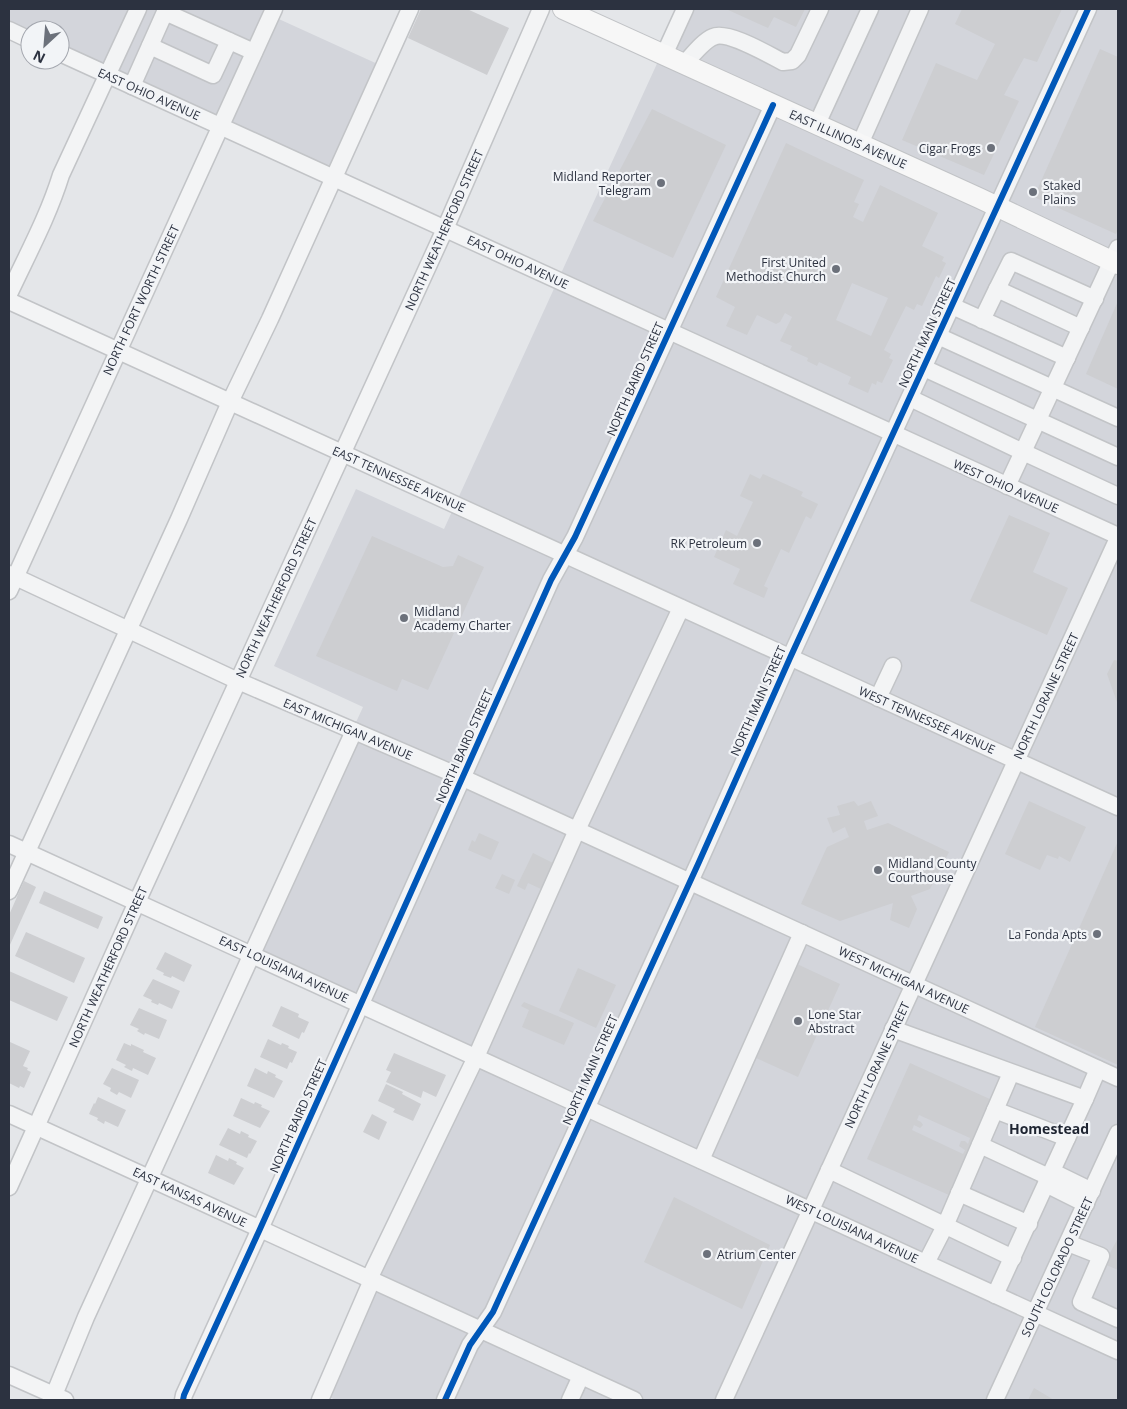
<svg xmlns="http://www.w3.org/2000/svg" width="1127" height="1409" font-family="'Open Sans',sans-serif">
	<rect width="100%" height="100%" fill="#e4e6e9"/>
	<!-- built -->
	<g fill="#d3d5db">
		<path d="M9,9H272L270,15L382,66L330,178L60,55V30H30V41L9,31Z"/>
		<path d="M682,9H1118V1400H336L327,1396L474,1058L250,954L363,707L274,666L356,489L444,529Z"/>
	</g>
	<!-- building -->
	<g fill="#cdced1" fill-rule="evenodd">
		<path d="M421,9H467L509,28L487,75L408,38Z"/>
		<path d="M726,9H805L796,27L774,17L768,28Z"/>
		<path d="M962,9H1062L1037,62L1024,58L1004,95L1019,101L984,175L902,140L936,63L977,80L995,44L955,24Z"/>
		<path d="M1100,49L1118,57V229L1116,234L1034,197Z"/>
		<path d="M652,109L726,145L673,258L593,221Z"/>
		<path d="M786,143L864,180L854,202L859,204L853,217L863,222L880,185L938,213L922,246L944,257L942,261L946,263L939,278L936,276L922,306L917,304L914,310L906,306L884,350L891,354L889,358L893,360L882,383L877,381L876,385L872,383L868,393L848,384L851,377L819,362L817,366L807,361L808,358L790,350L792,346L780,341L792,317L785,313L780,322L776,324L757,315L747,335L726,326L735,307L716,297ZM852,283L888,298L871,336L836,320Z"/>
		<path d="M1118,301V389L1086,374Z"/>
		<path d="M750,474L760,479L763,474L803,492L801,496L818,504L811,519L806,516L789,553L781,549L764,586L768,588L764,598L733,584L740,569L714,557L726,530L737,536L753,502L740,496Z"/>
		<path d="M1009,515L1050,533L1033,572L1068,588L1047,635L970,601Z"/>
		<path d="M372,536L443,567L453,566L458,555L484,567L428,690L402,679L397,691L316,656Z"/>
		<path d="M1114,660L1118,661V705L1107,674Z"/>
		<path d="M854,801L858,806L871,801L878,816L864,821L867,830L888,823L949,852L930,889L911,896L917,909L909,928L890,920L893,903L840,921L801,904L827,847L849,837L845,827L833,833L827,818L840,815L837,806Z"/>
		<path d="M1029,801L1086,827L1070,862L1059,856L1058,859L1047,855L1040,870L1005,854Z"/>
		<path d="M479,833L499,842L491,860L468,850L472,840L475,842Z"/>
		<path d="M1118,841V1065L1035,1027Z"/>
		<path d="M533,853L553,863L541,889L528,883L525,890L517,886Z"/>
		<path d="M502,874L515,880L509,894L495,888Z"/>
		<path d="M24,881L36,887L9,947V915Z"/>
		<path d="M44,891L103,917L98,929L39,903Z"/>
		<path d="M26,932L85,958L74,983L15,956Z"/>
		<path d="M165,952L192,965L184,982L172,976L171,978L163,975L164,973L156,969Z"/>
		<path d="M797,964L840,984L798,1077L756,1058Z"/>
		<path d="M578,968L616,985L596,1028L559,1011Z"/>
		<path d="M9,971L68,997L57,1021L9,1000Z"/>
		<path d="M153,979L180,991L172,1009L159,1003L158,1005L151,1002L152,1000L143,996Z"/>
		<path d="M524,1002L574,1023L564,1045L522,1027L529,1010L521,1006Z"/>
		<path d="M281,1006L299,1014L298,1017L309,1022L304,1033L302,1032L299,1039L272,1026Z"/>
		<path d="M139,1008L167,1020L159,1039L145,1033L144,1035L137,1031L139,1029L130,1025Z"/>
		<path d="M268,1039L281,1045L282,1043L289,1046L288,1048L297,1052L292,1063L290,1062L287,1069L260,1057Z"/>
		<path d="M10,1042L30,1051L23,1066L28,1068L27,1070L31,1072L24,1088L20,1086L19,1088L9,1083V1044Z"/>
		<path d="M124,1043L131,1046V1044L144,1050L143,1052L156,1058L148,1075L133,1068L132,1071L124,1067L126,1065L116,1060Z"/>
		<path d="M394,1053L446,1075L436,1097L423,1091L421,1098L386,1082L391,1072L386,1070Z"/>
		<path d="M910,1063L992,1100L949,1195L867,1159ZM919,1115L970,1138L968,1144L965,1141H961L959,1146L965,1150L963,1154L912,1130L914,1125L920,1128L923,1125L921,1122L917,1120Z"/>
		<path d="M112,1068L139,1080L131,1098L119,1092L117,1095L110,1091L111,1088L103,1084Z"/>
		<path d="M255,1068L267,1074L268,1071L276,1075L275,1077L283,1081L274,1098L247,1086Z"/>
		<path d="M386,1084L403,1092L402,1094L421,1104L413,1121L393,1112L395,1109L378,1101Z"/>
		<path d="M98,1097L126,1110L118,1127L105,1121L104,1124L97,1120L98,1118L89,1114L94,1103L95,1104Z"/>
		<path d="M241,1098L254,1104L255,1102L262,1105L261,1107L270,1111L260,1128L233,1116Z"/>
		<path d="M372,1114L387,1122L379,1140L363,1132Z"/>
		<path d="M228,1128L240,1134L241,1131L249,1135L248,1137L257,1141L250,1154L249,1153L247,1158L219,1145Z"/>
		<path d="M216,1155L228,1161L229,1158L237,1162L236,1164L244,1168L234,1185L208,1173Z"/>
		<path d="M674,1197L770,1245L742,1309L644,1262Z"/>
		<path d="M1118,1238V1270L1104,1264Z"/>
		<path d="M1034,1388L1054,1400H1028Z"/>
	</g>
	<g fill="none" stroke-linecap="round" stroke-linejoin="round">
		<!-- minor casing -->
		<g stroke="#c2c4c7" stroke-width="19">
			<g id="minor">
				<path d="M9,30L30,40"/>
				<path d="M150,46L213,75L229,41"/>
				<path d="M60,53L1118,536"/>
				<path d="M664,55L685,9"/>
				<path d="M684,64C692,56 703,41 713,37C727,30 769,55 783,62L792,61L798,55L820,9"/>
				<path d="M132,86L165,12L254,52"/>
				<path d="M817,124L870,9"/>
				<path d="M860,144L920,9"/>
				<path d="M997,289L1011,261L1095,299"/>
				<path d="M9,294C27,255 48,217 61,175L138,9"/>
				<path d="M9,301L1118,807"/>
				<path d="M952,306L1067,358"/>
				<path d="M982,320L997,289L1081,328"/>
				<path d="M938,336L1118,418"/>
				<path d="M924,368L1118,457"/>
				<path d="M910,398L1023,452L1118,496"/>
				<path d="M1007,486L1118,248"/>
				<path d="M9,574L238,681L461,777L1118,1078"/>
				<path d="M9,591L274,9"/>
				<path d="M878,698L893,666"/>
				<path d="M9,844L1118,1351"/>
				<path d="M9,891L179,519L230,402L270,319L410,9"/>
				<path d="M893,1029L1085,1099L995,1295"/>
				<path d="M1085,1099L1098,1069"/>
				<path d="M995,1110L1067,1138"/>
				<path d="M9,1114L634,1400"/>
				<path d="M980,1145L1049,1177"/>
				<path d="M701,1160L802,933"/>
				<path d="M829,1170L1013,1258"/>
				<path d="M1053,1172L1092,1191"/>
				<path d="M1046,1184L1086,1204"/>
				<path d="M9,1187L137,902L445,229L541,9"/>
				<path d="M959,1193L1029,1224"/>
				<path d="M1068,1243L1101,1256L1081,1302L1118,1319"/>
				<path d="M926,1263L945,1226L1011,1073"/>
				<path d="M369,1279L476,1057L577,830L681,608"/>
				<path d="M9,1375L65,1400"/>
				<path d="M54,1395L86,1317L354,731"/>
				<path d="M183,1400L184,1395L260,1229L551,580L575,537L773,105"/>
				<path d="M320,1400L372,1280"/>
				<path d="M445,1400L470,1345L493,1312L699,862L790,658L1088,9"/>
				<path d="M570,1400L581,1376"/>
				<path d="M724,1400L1118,538"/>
				<path d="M995,1400L1118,1133"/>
			</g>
		</g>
		<!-- major casing -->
		<g stroke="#c1c3c6" stroke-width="22">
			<path id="major" d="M563,9L979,198L1118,264"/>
		</g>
		<!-- minor -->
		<use href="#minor" stroke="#f3f4f5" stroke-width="16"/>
		<!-- major -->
		<use href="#major" stroke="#f7f7f7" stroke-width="20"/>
		<!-- cycleway casing -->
		<g stroke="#f2f4f7" stroke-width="9">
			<g id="cycleway">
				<path d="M183,1400L184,1395L260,1229L551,580L575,537L773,105"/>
				<path d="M445,1400L470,1345L493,1312L699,862L790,658L1088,9"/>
			</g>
		</g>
		<!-- cycleway -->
		<use href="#cycleway" stroke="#0057b8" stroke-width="6"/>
	</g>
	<!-- markers -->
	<g fill="#6c717b" stroke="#f2f4f7" stroke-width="2">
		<circle cx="991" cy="148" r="5"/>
		<circle cx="661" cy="183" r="5"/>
		<circle cx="1033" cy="192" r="5"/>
		<circle cx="836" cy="269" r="5"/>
		<circle cx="757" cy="543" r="5"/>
		<circle cx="404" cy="618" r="5"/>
		<circle cx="878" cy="870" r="5"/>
		<circle cx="1097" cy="934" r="5"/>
		<circle cx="798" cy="1021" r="5"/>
		<circle cx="707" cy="1254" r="5"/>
	</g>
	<g text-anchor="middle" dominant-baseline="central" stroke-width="4.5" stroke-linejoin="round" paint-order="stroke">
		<!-- street labels -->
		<g font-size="12" fill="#2c3240" stroke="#f2f4f7">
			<text transform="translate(149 94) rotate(24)">EAST OHIO AVENUE</text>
			<text transform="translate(848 139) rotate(24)">EAST ILLINOIS AVENUE</text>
			<text transform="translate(444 230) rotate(-66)">NORTH WEATHERFORD STREET</text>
			<text transform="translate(518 262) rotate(25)">EAST OHIO AVENUE</text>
			<text transform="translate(141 300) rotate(-65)">NORTH FORT WORTH STREET</text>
			<text transform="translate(927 333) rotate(-65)">NORTH MAIN STREET</text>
			<text transform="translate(635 379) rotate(-66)">NORTH BAIRD STREET</text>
			<text transform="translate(399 479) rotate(24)">EAST TENNESSEE AVENUE</text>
			<text transform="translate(1006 486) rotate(24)">WEST OHIO AVENUE</text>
			<text transform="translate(276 598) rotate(-65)">NORTH WEATHERFORD STREET</text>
			<text transform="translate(1046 696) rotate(-65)">NORTH LORAINE STREET</text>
			<text transform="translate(758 701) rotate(-66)">NORTH MAIN STREET</text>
			<text transform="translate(927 720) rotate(24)">WEST TENNESSEE AVENUE</text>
			<text transform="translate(348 729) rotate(23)">EAST MICHIGAN AVENUE</text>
			<text transform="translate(464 746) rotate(-66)">NORTH BAIRD STREET</text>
			<text transform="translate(108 967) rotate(-66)">NORTH WEATHERFORD STREET</text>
			<text transform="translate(284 969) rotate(25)">EAST LOUISIANA AVENUE</text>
			<text transform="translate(904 980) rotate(25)">WEST MICHIGAN AVENUE</text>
			<text transform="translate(877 1065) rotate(-65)">NORTH LORAINE STREET</text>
			<text transform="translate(590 1070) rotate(-66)">NORTH MAIN STREET</text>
			<text transform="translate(298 1116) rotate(-66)">NORTH BAIRD STREET</text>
			<text transform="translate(190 1197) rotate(25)">EAST KANSAS AVENUE</text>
			<text transform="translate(852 1229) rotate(25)">WEST LOUISIANA AVENUE</text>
			<text transform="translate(1057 1267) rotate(-65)">SOUTH COLORADO STREET</text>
		</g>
		<!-- poi labels -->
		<g font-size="12" fill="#2c3240" stroke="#f2f4f7" text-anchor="end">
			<text x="981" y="148">Cigar Frogs</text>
			<text x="651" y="176">Midland Reporter<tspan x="651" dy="14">Telegram</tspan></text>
			<text x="1043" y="185" text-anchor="start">Staked<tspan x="1043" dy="14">Plains</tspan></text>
			<text x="826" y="262">First United<tspan x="826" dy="14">Methodist Church</tspan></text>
			<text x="747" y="543">RK Petroleum</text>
			<text x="414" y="611" text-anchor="start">Midland<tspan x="414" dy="14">Academy Charter</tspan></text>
			<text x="888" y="863" text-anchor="start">Midland County<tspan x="888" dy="14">Courthouse</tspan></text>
			<text x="1087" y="934">La Fonda Apts</text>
			<text x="808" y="1014" text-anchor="start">Lone Star<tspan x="808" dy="14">Abstract</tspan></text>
			<text x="717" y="1254" text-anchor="start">Atrium Center</text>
		</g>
		<!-- neighbourhood labels -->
		<g font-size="14" font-weight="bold" fill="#1e2431" stroke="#f2f4f7">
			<text x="1049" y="1128">Homestead</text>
		</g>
	</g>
	<!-- border -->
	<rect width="1127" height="1409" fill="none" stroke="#2c3240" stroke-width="20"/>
	<!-- north arrow -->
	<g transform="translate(45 45) rotate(206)"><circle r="24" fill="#f2f4f7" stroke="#a3a6ae"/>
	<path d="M0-4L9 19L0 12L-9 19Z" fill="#6c717b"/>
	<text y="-8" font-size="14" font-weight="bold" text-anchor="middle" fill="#2c3240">N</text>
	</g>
</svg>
